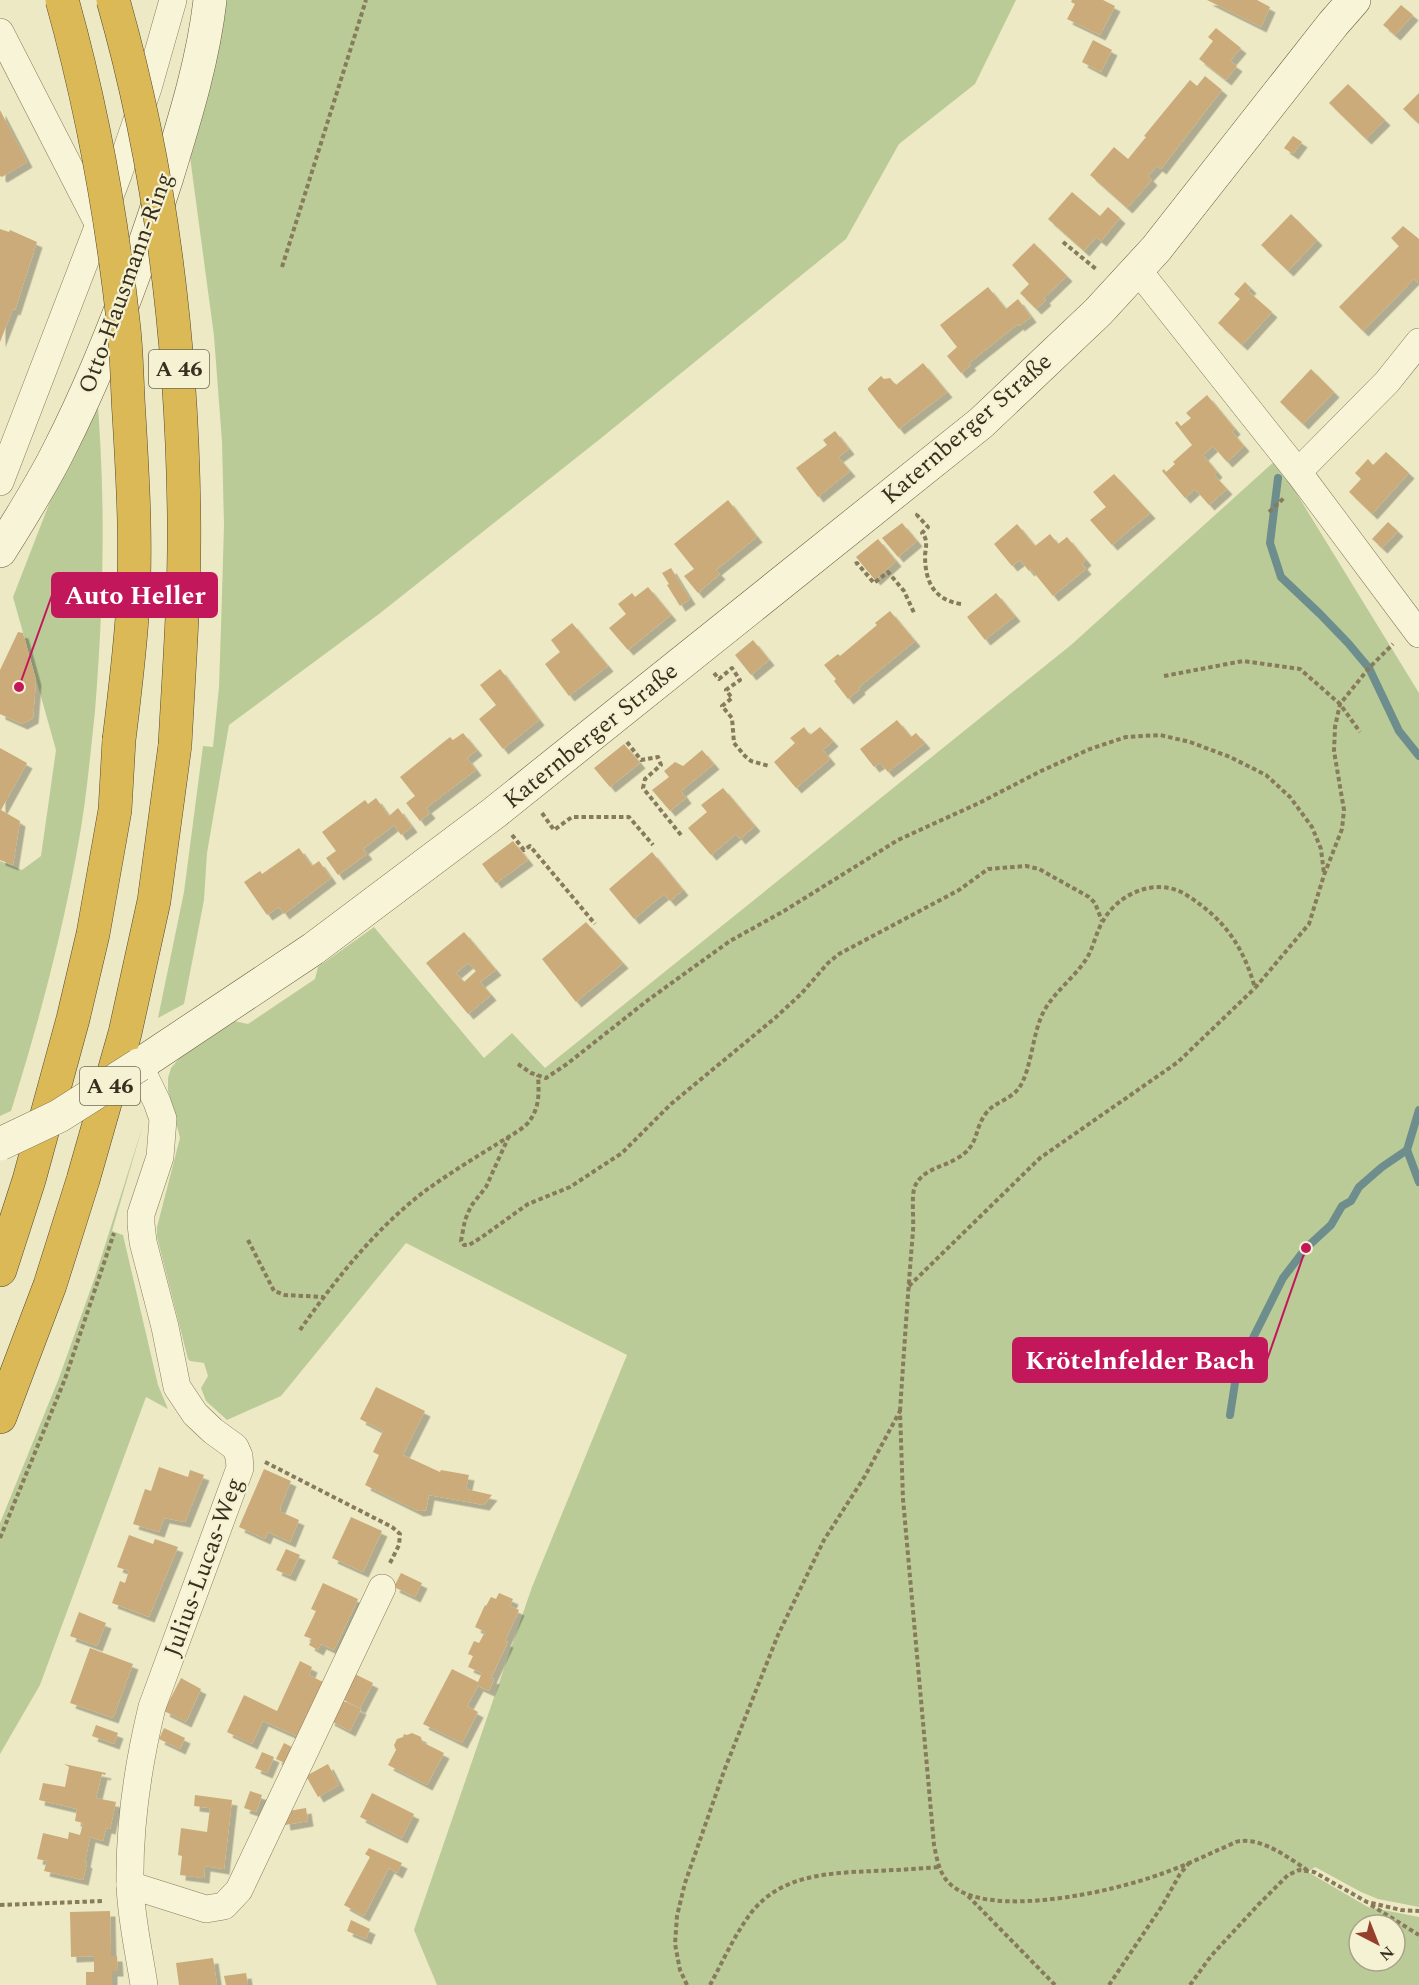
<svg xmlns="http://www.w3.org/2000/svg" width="1419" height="1985" font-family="Spectral,serif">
	<defs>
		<filter id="shadow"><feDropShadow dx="5.5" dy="5.5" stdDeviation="0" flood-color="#0004"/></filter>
	</defs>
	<rect width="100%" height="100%" fill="#ede9c4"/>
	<!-- green -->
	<g fill="#bbcb98" fill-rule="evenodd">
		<path d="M226,0H1016L975,84L899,144L846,239L600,439L379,614L229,725L207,853L204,900L184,1004L158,1018L184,892L203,746L213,747L219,687L221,627L224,525L222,442L214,336L190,157Z"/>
		<path d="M96,383C106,492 104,602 95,711C90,757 86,804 77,851C61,939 38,1025 11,1111L0,1116V861L22,870L41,856L56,750L13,597Z"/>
		<path d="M1276,460L1419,693V1907L1378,1899L1361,1892L1315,1867L1308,1872L1368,1907L1419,1917V1985H437L414,1930L532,1587L627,1355L406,1243L281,1396L227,1420L206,1401L201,1388L208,1376L204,1363L190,1361L188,1359L157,1237V1227L180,1138L168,1091V1078L171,1068L182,1055L234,1021L248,1024L315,979L318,967L374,927L484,1058L512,1033L545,1068L1071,645ZM1359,1925H1395V1961H1359Z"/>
		<path d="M143,1125L112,1231L123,1235L158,1385L168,1409L146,1397L40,1685L0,1754V1523L59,1378L95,1277Z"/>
	</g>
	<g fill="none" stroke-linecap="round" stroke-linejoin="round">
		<!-- stream -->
		<g stroke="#6d8e8c" stroke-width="8">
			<path d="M1278,478L1270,543L1281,577L1320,614L1348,643L1369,668L1399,731L1419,756"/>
			<path d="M1407,1150L1419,1182"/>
			<path d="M1230,1415L1237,1370L1283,1278L1306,1248L1331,1225L1342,1206L1351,1201L1359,1187L1382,1167L1407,1150L1419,1110"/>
		</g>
	</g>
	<!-- building -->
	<g fill="#cbab7a" fill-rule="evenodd" filter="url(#shadow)">
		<path d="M1072,0H1103L1115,6L1100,35L1067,19L1075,4L1071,2Z"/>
		<path d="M1207,0H1257L1270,7L1261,27Z"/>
		<path d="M1401,5L1413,15L1395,35L1383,25Z"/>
		<path d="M1216,28L1241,48L1230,61L1237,66L1226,80L1199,59L1213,41L1208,37Z"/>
		<path d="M1093,40L1112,50L1101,72L1082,62Z"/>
		<path d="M1205,76L1222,90L1161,169L1157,166L1148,176L1152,180L1127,208L1090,175L1114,147L1128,159L1146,137L1144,136L1190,80L1197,86Z"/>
		<path d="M1348,84L1385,120L1366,139L1329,103Z"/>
		<path d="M1419,93V124L1403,109Z"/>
		<path d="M0,110L27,162L2,177L0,176Z"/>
		<path d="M1293,136L1302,142L1293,154L1284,148Z"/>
		<path d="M1072,192L1100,216L1108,207L1120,218L1101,241L1096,237L1084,251L1048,219Z"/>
		<path d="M1291,214L1317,240L1288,271L1261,245Z"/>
		<path d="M1403,226L1419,239V283L1414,279L1363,331L1339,307L1399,246L1391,238Z"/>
		<path d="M0,229L9,232L10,230L37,242L15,310L13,309L12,311L0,342Z"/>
		<path d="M1034,243L1067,276L1044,298L1046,300L1036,309L1020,293L1029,284L1012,265Z"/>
		<path d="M1245,282L1251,288L1248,291L1272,312L1242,345L1218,323L1240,299L1234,294Z"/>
		<path d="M988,287L1006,309L1018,299L1031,317L1019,326L1018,324L969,363L971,365L961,373L947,356L957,347L940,325Z"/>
		<path d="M923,363L947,392L899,429L868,390V388L881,376L884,379L890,378L896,385Z"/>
		<path d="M1311,369L1334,392L1303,424L1280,402Z"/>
		<path d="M1207,395L1235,429L1232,432L1244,446L1227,462L1213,446L1203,455L1217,472L1214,475L1227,489L1209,505L1195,489L1185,498L1162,471L1164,469L1166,472L1175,464L1173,462L1192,445L1175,423L1177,421L1181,426L1191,418L1186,413Z"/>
		<path d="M835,431L849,449L838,457L850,471L818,497L796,468L827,445L823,440Z"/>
		<path d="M1386,452L1409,473L1372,514L1349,492L1361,479L1355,473L1368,459L1373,465Z"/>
		<path d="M1114,474L1150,513L1112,545L1090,520L1106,507L1093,492Z"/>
		<path d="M728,500L757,537L716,570L720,574L698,593L684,576L694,569L674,544Z"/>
		<path d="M1388,522L1398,531L1382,548L1372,539Z"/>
		<path d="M902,523L917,541L898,557L882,538Z"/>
		<path d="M1017,524L1035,546L1050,534L1058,544L1067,537L1086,560L1082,564L1086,569L1053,596L1031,569L1029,571L1020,560L1012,566L994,544Z"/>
		<path d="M878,539L896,561L875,580L856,557Z"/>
		<path d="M671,568L690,599L680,606L667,585L669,584L662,573Z"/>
		<path d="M648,587L671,615L628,650L609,628L626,614L618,604L632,593L635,597Z"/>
		<path d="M996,593L1015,616L985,640L967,617Z"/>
		<path d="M890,611L915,641L859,687L860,689L848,699L834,681L836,679L824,665L838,654L840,656L877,625L875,623Z"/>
		<path d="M572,623L608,666L569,696L545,664L560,652L551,640Z"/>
		<path d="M18,632L23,633L36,680L33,718L22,724L0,714V670Z"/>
		<path d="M753,640L769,660L751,675L735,655Z"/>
		<path d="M500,669L539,720L503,749L479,719L496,705L480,685Z"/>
		<path d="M897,720L911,737L916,733L925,743L888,772L880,763L874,767L860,749Z"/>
		<path d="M804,727L810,735L820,727L833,741L823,750L830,759L796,788L774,762L795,743L790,738Z"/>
		<path d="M463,733L477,750L467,758L476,770L426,808L430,813L420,821L406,803L415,796L400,777L450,737L453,740Z"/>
		<path d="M624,744L640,763L610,787L594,768Z"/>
		<path d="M0,748L27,763L1,810L20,821L13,865L0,860Z"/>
		<path d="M702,750L714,764L681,791L686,798L670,811L652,790L669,777L664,771L675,762L683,766Z"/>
		<path d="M723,788L755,826L740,839L736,834L711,855L688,828L707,812L701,805Z"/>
		<path d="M376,798L389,816L398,808L412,827L401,835L394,825L363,849L367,854L338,875L326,858L336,851L322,832L365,800L368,804Z"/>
		<path d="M513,841L528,860L496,883L482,864Z"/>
		<path d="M299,848L312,866L319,861L331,878L284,914L279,907L267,915L244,882L260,871L262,874Z"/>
		<path d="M652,852L683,890L670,901L664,894L634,919L609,889Z"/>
		<path d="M586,922L623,963L576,1002L542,959Z"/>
		<path d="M464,932L496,970L480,982L491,995L468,1014L426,963ZM468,963L476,971L464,982L456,973Z"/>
		<path d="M376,1387L425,1411L403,1455L440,1472L441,1470L469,1475L466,1489L492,1495L484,1505L429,1495L426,1510L418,1511L365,1485L379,1455L373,1452L383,1431L360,1419Z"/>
		<path d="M159,1467L188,1477L190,1470L204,1475L185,1522L164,1518L159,1532L133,1524L145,1489L151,1491Z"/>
		<path d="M264,1469L291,1481L280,1508L281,1512L299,1520L290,1542L268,1532L265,1539L239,1527Z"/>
		<path d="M351,1517L382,1531L363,1572L332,1558Z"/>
		<path d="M129,1535L153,1544L155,1539L178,1547L149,1617L112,1603L120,1581L125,1583L129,1571L117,1567Z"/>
		<path d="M286,1549L300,1555L290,1576L276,1570Z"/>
		<path d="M401,1573L422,1583L415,1597L394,1587Z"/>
		<path d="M323,1583L358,1599L334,1650L321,1644L318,1650L309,1645L312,1639L304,1636L316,1611L311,1609Z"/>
		<path d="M499,1593L513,1599L510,1606L519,1610L505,1641L508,1642L491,1678L494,1679L489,1691L478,1686L467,1706L478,1712L462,1743L423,1724L452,1669L478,1682L482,1673L468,1667L473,1656L468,1654L474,1641L479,1643L485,1632L475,1627L485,1605L486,1606L491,1597L496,1599Z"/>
		<path d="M79,1612L106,1623L97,1646L70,1636Z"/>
		<path d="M90,1648L133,1664L113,1718L70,1703Z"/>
		<path d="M300,1661L312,1667L309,1675L325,1683L299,1737L263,1721L252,1744L227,1732L244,1695L277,1711Z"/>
		<path d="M353,1673L373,1683L360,1708L340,1698Z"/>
		<path d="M181,1678L201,1689L186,1722L164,1711Z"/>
		<path d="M339,1699L361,1709L350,1731L329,1720Z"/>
		<path d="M96,1725L118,1733L114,1744L92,1736Z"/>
		<path d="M164,1728L185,1738L180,1749L159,1739Z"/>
		<path d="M412,1733L421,1737L422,1742L444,1753L427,1785L388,1765L396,1750L394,1745L397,1739L403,1737L404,1734L407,1735Z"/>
		<path d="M284,1743L296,1749L289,1765L276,1759Z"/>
		<path d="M262,1752L274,1757L267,1773L255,1768Z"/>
		<path d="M64,1764L106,1773L105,1775L102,1774L96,1798L116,1802L110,1829L106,1828L103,1841L90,1837L85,1862L87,1863L83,1880L44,1871L47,1861L37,1859L43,1833L68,1839L69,1832L80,1835L83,1823L75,1821L77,1809L39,1800L43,1783L65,1787L69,1767Z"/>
		<path d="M328,1764L339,1785L318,1797L306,1776Z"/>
		<path d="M250,1791L262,1795L256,1812L244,1808Z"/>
		<path d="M372,1793L414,1814L402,1838L360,1817Z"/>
		<path d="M195,1795L232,1800L224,1869L205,1866L204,1878L180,1875L182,1856L178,1855L181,1828L207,1832L210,1808L194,1806Z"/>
		<path d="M306,1808L308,1821L285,1825L283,1812Z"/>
		<path d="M369,1848L402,1863L397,1873L389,1868L364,1916L344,1905L370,1857L365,1854Z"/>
		<path d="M110,1911L111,1956H117L118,1971H112V1985H86V1972H94V1956L71,1957L70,1912Z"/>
		<path d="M351,1920L370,1929L366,1939L347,1931Z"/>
		<path d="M213,1958L217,1985H179L176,1963Z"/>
		<path d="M246,1973L248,1985H226L224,1976Z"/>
	</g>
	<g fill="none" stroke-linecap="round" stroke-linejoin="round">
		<!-- street casing -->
		<g stroke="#877b5b" stroke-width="28">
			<g id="street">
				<path d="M0,32L98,223"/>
				<path d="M1137,269L1298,472L1419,634"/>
				<path d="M1298,472L1387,382L1419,342"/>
				<path d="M0,482L118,175L148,88L173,0"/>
				<path d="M139,1065L157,1102L163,1119L160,1157L141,1214V1224L143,1242L165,1327L177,1387L195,1414L213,1431L235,1447L239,1456L240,1468L152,1707C138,1765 129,1825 130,1885C131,1918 139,1952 144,1985"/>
				<path d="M130,1885L206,1909L224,1906L239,1890L382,1588"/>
			</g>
		</g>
		<!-- secondary casing -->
		<g stroke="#695c3e" stroke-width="34">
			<g id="secondary">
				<path d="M0,551C20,519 41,486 58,452C103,364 137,271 167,177C185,118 203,61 210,0"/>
				<path d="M139,1065L313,949L494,813L981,423L1098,312L1156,249L1333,24L1354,0"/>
			</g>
		</g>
		<!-- highway casing -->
		<g stroke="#55482f" stroke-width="34">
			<g id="highway">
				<path d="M0,1270L29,1180L73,1019L93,934L115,810L119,740"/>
				<path d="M0,1417L50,1285L83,1180L125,1033L154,901L175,745"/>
			</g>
		</g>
		<!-- path -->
		<g stroke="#877b5b" stroke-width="4" stroke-dasharray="4.5 3" stroke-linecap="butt">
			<path d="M1063,242L1096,269"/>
			<path d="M282,267L366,0"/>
			<path d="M1269,512L1285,497"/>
			<path d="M918,514L917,515L928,527L922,533C928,539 926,547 925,555C925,582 934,600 961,604"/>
			<path d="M855,564L857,563L874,583L888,572L904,591L915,615"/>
			<path d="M714,673L719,679L732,668L740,680L726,690L732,698L722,706L732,718L734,743L745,756L751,761L769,766"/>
			<path d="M1164,676L1243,661L1300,669L1340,704L1360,732"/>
			<path d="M627,742L641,760L658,757L661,765L645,779L643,788L681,835"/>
			<path d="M542,813L554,830L572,817H629L653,845"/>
			<path d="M512,835L524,850L530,846L595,924"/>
			<path d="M518,1064L531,1073L546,1078L567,1064L648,1000L730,941L784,911L898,840L979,803L1041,771L1090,749L1126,737L1160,735L1190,742L1230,757L1266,775L1290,797L1312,827L1321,849L1324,874"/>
			<path d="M509,1136L486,1187L471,1206L465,1220L461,1241L464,1245H469L482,1237L528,1204L570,1187L622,1153L671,1104L775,1018L801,994L828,963L839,954L959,890L988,869L1026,866L1039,869L1089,897L1095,903L1102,921"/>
			<path d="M248,1240L274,1291L285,1295L323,1297"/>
			<path d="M909,1286L1040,1158L1178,1062L1255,988"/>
			<path d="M300,1330C335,1280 376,1228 425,1191C447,1175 471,1160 494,1146C504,1139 519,1132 528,1123C540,1108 539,1093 538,1075"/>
			<path d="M900,1411C904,1351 908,1291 913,1231C914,1219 911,1195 915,1186C923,1169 941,1168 956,1159C981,1145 972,1131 987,1112C995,1102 1010,1100 1019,1088C1032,1069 1032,1033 1044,1011C1055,991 1075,977 1087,958C1094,946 1096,932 1103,921C1119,892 1159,876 1188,896C1225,920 1243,946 1255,988L1309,924L1324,875L1342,829L1344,810L1334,751L1335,727L1340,704L1369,668L1393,644"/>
			<path d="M265,1462L392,1527L400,1534L399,1545L390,1563"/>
			<path d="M0,1538L65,1379L114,1233"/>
			<path d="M968,1896L1055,1985"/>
			<path d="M0,1905L104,1901"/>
			<path d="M1371,1905L1419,1935"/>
			<path d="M687,1985L680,1970L675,1944L677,1916L685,1883L724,1771L778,1635L824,1540L865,1476L900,1411L903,1499L934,1845C937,1859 939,1873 949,1883C987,1921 1115,1891 1161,1874C1181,1867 1201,1858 1220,1849C1227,1847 1235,1841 1241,1841C1264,1839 1289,1858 1307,1870"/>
			<path d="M710,1985C723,1961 735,1934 751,1913C781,1874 830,1873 874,1871C896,1870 917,1869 939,1867"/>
			<path d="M1109,1985L1162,1906L1180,1874L1190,1862"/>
			<path d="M1190,1985L1211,1956L1258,1905L1288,1875L1299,1870L1314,1872L1367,1902L1401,1910L1419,1911"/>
		</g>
		<!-- street -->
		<use href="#street" stroke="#f8f4d7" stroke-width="27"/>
		<!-- secondary -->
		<use href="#secondary" stroke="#f8f4d7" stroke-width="33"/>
		<!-- highway -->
		<use href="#highway" stroke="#dbb956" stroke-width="33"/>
		<!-- secondary-bridge casing -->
		<g stroke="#695c3e" stroke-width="34" stroke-linecap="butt">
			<path id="secondary-bridge" d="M0,1144L59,1116L139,1065"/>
		</g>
		<!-- highway-bridge casing -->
		<g stroke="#55482f" stroke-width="34" stroke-linecap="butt">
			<g id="highway-bridge">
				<path d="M62,0C92,107 112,218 124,329C127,357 127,386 129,415C133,482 137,551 132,618C129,659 124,700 119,740"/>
				<path d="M113,0C161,168 182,342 184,517C185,593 179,669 175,745"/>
			</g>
		</g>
		<!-- secondary-bridge -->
		<use href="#secondary-bridge" stroke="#f8f4d7" stroke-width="33"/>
		<!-- highway-bridge -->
		<use href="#highway-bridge" stroke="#dbb956" stroke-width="33"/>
	</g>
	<g text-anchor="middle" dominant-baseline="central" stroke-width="4.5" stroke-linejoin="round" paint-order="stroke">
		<!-- shield labels -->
		<g fill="#f5f1d3" stroke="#716954" stroke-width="1.5">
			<rect x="149" y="350" width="60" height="38" rx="4.5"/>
			<rect x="80" y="1067" width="60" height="38" rx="4.5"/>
		</g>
		<g font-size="22" font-weight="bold" fill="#382f1e">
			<text x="179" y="369">A 46</text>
			<text x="110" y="1086">A 46</text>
		</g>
		<!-- street labels -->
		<g font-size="24" fill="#382f1e" stroke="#f5f1d3">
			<text transform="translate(126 283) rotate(-70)">Otto-Hausmann-Ring</text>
			<text transform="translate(967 429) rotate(-41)">Katernberger Straße</text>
			<text transform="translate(591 736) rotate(-39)">Katernberger Straße</text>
			<text transform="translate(204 1567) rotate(-70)">Julius-Lucas-Weg</text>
		</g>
	</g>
	<!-- callouts -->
	<path fill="none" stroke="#c2185b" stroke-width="2" d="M19 687L52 595M1306 1248L1267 1360"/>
	<g fill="#c2185b" stroke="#f5f1d3" stroke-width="2">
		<circle cx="19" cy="687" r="6"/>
		<circle cx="1306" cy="1248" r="6"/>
	</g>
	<g fill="#c2185b" stroke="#c2185b" stroke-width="2">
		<rect x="52" y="573" width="165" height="44" rx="6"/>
		<rect x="1013" y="1338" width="254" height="44" rx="6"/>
	</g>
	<g font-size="26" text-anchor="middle" font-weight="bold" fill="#fff">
		<text x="135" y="604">Auto Heller</text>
		<text x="1140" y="1369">Krötelnfelder Bach</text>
	</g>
	<!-- north arrow -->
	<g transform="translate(1377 1943) rotate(138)"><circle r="28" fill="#f5f1d3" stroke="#a9a38b" stroke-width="1.5"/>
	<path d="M0-4.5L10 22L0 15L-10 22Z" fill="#953f2c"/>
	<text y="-9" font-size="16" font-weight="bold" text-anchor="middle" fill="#382f1e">N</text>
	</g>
</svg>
